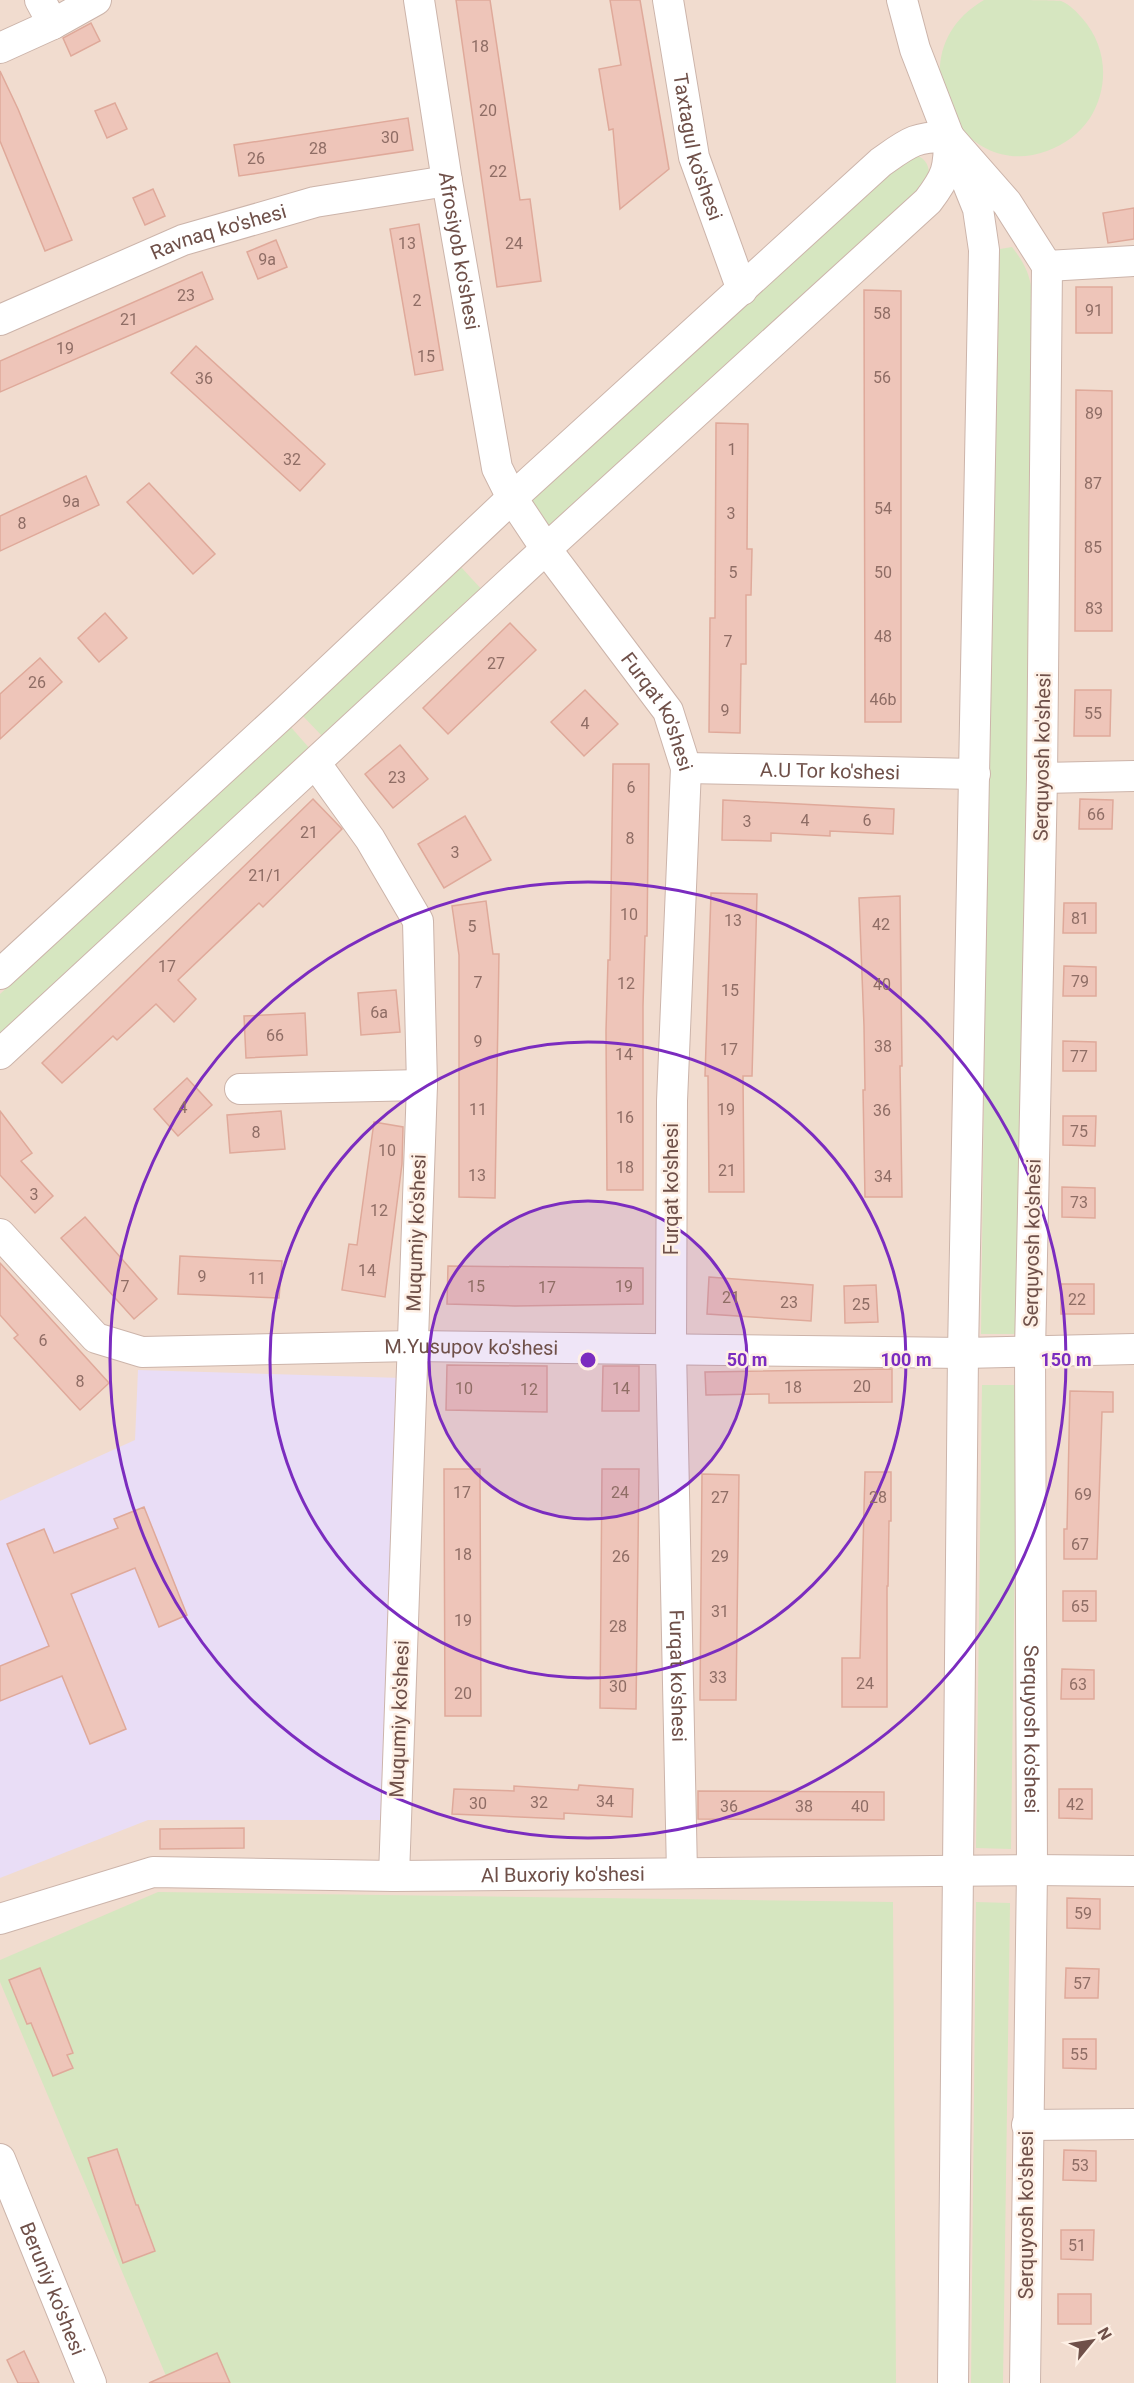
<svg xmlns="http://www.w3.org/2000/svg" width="1134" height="2383" font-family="Roboto,sans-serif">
	<rect width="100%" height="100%" fill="#faece0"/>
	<!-- residential -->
	<rect fill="#f1dccf" x="0" y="0" width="1134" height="2383"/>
	<!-- education -->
	<path fill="#e9ddf6" d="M138,1370L402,1378L395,1820H148L0,1878V1501L135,1440Z"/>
	<!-- green -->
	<g fill="#d6e6c0">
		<path d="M984,0C998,0 1050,0 1061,1C1070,5 1076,11 1082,18C1107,46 1110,86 1090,118C1079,134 1065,144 1047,151C959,184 892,53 984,0Z"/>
		<path d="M912,155C927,156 932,170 927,183L550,525L541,521L531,504L536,495L904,158Z"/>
		<path d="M1012,247C1031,271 1032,285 1034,315L1017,1334H981L994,260L1000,249Z"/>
		<path d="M460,566L484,592L325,739L301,714Z"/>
		<path d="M289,725L311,750L0,1036V994Z"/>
		<path d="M982,1385H1017L1011,1849L976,1848Z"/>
		<path d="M158,1892L893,1902L896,2383H169L0,1982V1960Z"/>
		<path d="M976,1902L1010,1903L1003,2383H971Z"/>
	</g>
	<!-- building -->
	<g fill="#eec5b9" stroke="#dfa99a" stroke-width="1.5">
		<path d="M456,0H490L520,200L530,199L541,281L497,287Z"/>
		<path d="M610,0H640L669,169L620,209L613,129L609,130L599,69L621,65Z"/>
		<path d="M91,23L100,41L71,56L63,38Z"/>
		<path d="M0,71L18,109L72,240L45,251L0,141Z"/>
		<path d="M115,103L127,129L107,138L95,111Z"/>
		<path d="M408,118L413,150L239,176L234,145Z"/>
		<path d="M153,189L165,216L145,225L133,198Z"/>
		<path d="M1134,208V239L1108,243L1103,213Z"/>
		<path d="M419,224L443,370L415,375L390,229Z"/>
		<path d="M276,240L287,267L258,279L247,252Z"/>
		<path d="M202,272L213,299L0,392V361Z"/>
		<rect x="1076" y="287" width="36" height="46"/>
		<path d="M864,290L901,291V722H865Z"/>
		<path d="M196,346L325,464L300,491L171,373Z"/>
		<path d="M1076,390L1112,391V631H1075Z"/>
		<path d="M716,423L748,424L747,549H752L751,595H746V664H741L740,733L709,732L710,618H715Z"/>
		<path d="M86,476L99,505L0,551V516Z"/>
		<path d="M149,483L215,554L193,574L127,502Z"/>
		<path d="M105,613L127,638L99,662L78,638Z"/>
		<path d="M510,623L536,650L448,734L423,708Z"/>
		<path d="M40,658L62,682L0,739V694Z"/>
		<path d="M585,690L618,724L584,756L551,722Z"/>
		<path d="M1075,690H1111L1110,736H1074Z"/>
		<path d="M400,745L428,779L393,808L365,774Z"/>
		<path d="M613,764H649L647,936H645L643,1006V1190H607L606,1031L608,960H610Z"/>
		<path d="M313,799L342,829L263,907L259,903L178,980L196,999L174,1022L156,1004L117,1040L113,1036L62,1083L42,1063Z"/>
		<path d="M1080,799L1113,800L1112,829H1079Z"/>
		<path d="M723,800L894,809L893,834L830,831V836L771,833V841L722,840Z"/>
		<path d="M465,816L491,860L444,888L418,844Z"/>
		<path d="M711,893L757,894L752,1076H743L744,1192H709L708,1076H705Z"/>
		<path d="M900,896L902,1066H900L902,1197H865L863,1090H865L864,1026L859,898Z"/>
		<path d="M486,901L493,954H499L495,1198L459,1197V955L452,906Z"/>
		<path d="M1064,903H1096V933H1063Z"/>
		<path d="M1064,966L1096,967V996H1063Z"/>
		<path d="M396,990L400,1032L361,1035L358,993Z"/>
		<path d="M305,1013L307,1055L246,1058L244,1016Z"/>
		<path d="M1063,1041L1096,1042V1071H1063Z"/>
		<path d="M187,1078L212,1105L178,1136L154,1109Z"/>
		<path d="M0,1111L32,1153L21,1161L53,1196L35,1213L0,1175Z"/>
		<path d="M281,1111L285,1149L230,1153L227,1115Z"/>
		<path d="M1063,1116H1096L1095,1146L1063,1145Z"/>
		<path d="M374,1122L403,1127L402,1164L385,1297L342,1290L349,1244L357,1245Z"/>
		<path d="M1062,1187L1095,1188V1218L1062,1217Z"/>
		<path d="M85,1217L157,1299L134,1319L61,1238Z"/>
		<path d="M180,1256L282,1261L279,1298L178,1294Z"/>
		<path d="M0,1263L109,1383L80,1410L14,1338L18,1335L0,1315Z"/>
		<path d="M448,1266L643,1268V1304L515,1306L447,1304Z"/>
		<path d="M709,1277L813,1285L811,1321L707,1314Z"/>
		<rect x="1061" y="1284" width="33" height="30"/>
		<path d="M876,1285L878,1322L845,1323L844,1286Z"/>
		<path d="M447,1365L547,1366V1412L446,1410Z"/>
		<path d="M603,1366H639V1411H602Z"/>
		<path d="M892,1369V1402L769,1403V1394L706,1395L705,1372Z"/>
		<path d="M1070,1391L1113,1392V1412H1102L1097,1559H1064V1529H1067Z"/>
		<path d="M444,1469H480L481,1716H445Z"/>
		<path d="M602,1469H639L636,1709L600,1708Z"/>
		<path d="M865,1472H891V1521H889L888,1586H887V1707H842V1658H860Z"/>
		<path d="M702,1474L739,1475L736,1700H700Z"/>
		<path d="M144,1507L187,1615L159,1627L135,1568L71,1594L126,1729L90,1744L62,1676L0,1701V1666L49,1646L7,1544L44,1529L54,1553L118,1528L114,1519Z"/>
		<rect x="1063" y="1591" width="33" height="30"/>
		<path d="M1062,1669L1094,1670V1699H1061Z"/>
		<path d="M579,1785L633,1789L632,1817L564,1813V1819L452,1814L454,1789L514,1791V1786L578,1790Z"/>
		<path d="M1059,1789H1092V1819L1059,1818Z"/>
		<path d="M698,1791L884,1792V1820L698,1819Z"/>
		<path d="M244,1828V1848L160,1849V1829Z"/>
		<path d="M1067,1898L1100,1899V1929L1067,1928Z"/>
		<path d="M40,1968L73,2053L67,2055L73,2068L53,2076L31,2023L27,2024L9,1980Z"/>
		<path d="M1066,1968L1099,1969L1098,1998H1065Z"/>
		<path d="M1063,2039H1096V2069L1063,2068Z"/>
		<path d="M117,2149L136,2205H138L155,2251L123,2263L88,2158Z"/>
		<path d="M1064,2150L1096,2151V2181L1063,2180Z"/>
		<path d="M1061,2230H1094L1093,2260L1061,2259Z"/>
		<rect x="1058" y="2294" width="33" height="30"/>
		<path d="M24,2351L39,2383H18L7,2360Z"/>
		<path d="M217,2353L230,2383H149Z"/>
	</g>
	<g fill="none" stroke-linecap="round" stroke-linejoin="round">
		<!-- minor casing -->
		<g stroke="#ccb4aa" stroke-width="32">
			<g id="minor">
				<path d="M40,0L53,24"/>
				<path id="s1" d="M419,0L447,181L497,468L512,498L546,549L668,711L686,768L672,1101L671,1350L682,1873"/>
				<path id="s2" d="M668,0L694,157L742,290"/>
				<path d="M902,0L915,49L949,137"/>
				<path d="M0,48L53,24L96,0"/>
				<path d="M1047,266L1134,261"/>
				<path id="s3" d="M0,320L183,240L315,202L447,181"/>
				<path d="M316,764L370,839L418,921L422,1085L394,1876"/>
				<path id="s4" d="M686,768L975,774"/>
				<path d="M1042,778L1134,776"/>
				<path d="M0,974L284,713L512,498L881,162C908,143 915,136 949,137C949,169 947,176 928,201L546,549L0,1054"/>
				<path d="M240,1089L422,1085"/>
				<path id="s5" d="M0,1234L96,1338L142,1352L412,1346L963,1353L1134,1349"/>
				<path id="s6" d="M0,1919L153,1872L394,1876L1032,1870L1134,1871"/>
				<path d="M1027,2125L1134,2124"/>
				<path id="s7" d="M0,2159L91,2383"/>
				<path id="s8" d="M953,2383L963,1353L984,250L978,209L949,137L1007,203L1047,266L1042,778L1030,1351L1032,1870L1025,2383"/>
			</g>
		</g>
		<!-- minor -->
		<use href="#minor" stroke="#fff" stroke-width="30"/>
	</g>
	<!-- distance rings -->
	<circle cx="588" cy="1360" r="159" fill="#7b2cbf" fill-opacity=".12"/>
	<g fill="none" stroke="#7b2cbf" stroke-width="3">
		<circle cx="588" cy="1360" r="159"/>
		<circle cx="588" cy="1360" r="318"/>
		<circle cx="588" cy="1360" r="478"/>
	</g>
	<g text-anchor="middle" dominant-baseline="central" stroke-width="5" stroke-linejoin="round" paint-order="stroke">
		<!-- number labels -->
		<g font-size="16" fill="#8f6d65">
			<text x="480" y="46">18</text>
			<text x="488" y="110">20</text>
			<text x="390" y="137">30</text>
			<text x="318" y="148">28</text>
			<text x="256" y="158">26</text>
			<text x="498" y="171">22</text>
			<text x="407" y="243">13</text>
			<text x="514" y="243">24</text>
			<text x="267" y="259">9a</text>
			<text x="186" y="295">23</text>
			<text x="417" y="300">2</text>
			<text x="1094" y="310">91</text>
			<text x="882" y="313">58</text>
			<text x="129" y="319">21</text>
			<text x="65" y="348">19</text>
			<text x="426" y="356">15</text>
			<text x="882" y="377">56</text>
			<text x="204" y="378">36</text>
			<text x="1094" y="413">89</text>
			<text x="732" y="449">1</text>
			<text x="292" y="459">32</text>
			<text x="1093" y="483">87</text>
			<text x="71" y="501">9a</text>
			<text x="883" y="508">54</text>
			<text x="731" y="513">3</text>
			<text x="22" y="523">8</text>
			<text x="1093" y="547">85</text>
			<text x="733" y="572">5</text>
			<text x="883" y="572">50</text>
			<text x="1094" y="608">83</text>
			<text x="883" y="636">48</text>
			<text x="728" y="641">7</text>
			<text x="496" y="663">27</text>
			<text x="37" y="682">26</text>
			<text x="883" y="699">46b</text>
			<text x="725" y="710">9</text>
			<text x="1093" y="713">55</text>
			<text x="585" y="723">4</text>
			<text x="397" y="777">23</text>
			<text x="631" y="787">6</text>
			<text x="1096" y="814">66</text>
			<text x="805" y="820">4</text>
			<text x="867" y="820">6</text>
			<text x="747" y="821">3</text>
			<text x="309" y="832">21</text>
			<text x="630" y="838">8</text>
			<text x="455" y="852">3</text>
			<text x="265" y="875">21/1</text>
			<text x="629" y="914">10</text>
			<text x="1080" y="918">81</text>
			<text x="733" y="920">13</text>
			<text x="881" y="924">42</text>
			<text x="472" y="926">5</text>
			<text x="167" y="966">17</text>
			<text x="1080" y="981">79</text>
			<text x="478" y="982">7</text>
			<text x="626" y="983">12</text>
			<text x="882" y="984">40</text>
			<text x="730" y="990">15</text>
			<text x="379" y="1012">6a</text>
			<text x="275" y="1035">66</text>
			<text x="478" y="1041">9</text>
			<text x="883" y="1046">38</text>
			<text x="729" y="1049">17</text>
			<text x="624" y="1054">14</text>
			<text x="1079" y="1056">77</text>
			<text x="183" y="1107">4</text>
			<text x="478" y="1109">11</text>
			<text x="726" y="1109">19</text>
			<text x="882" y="1110">36</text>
			<text x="625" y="1117">16</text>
			<text x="1079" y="1131">75</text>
			<text x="256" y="1132">8</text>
			<text x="387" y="1150">10</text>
			<text x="625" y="1167">18</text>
			<text x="727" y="1170">21</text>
			<text x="477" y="1175">13</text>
			<text x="883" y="1176">34</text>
			<text x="34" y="1194">3</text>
			<text x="1079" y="1202">73</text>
			<text x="379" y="1210">12</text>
			<text x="367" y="1270">14</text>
			<text x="202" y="1276">9</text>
			<text x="257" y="1278">11</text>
			<text x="125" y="1286">7</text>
			<text x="476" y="1286">15</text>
			<text x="624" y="1286">19</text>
			<text x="547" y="1287">17</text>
			<text x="731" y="1297">21</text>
			<text x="1077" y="1299">22</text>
			<text x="789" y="1302">23</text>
			<text x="861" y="1304">25</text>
			<text x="43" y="1340">6</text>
			<text x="80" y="1381">8</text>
			<text x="862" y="1386">20</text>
			<text x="793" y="1387">18</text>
			<text x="464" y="1388">10</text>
			<text x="621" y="1388">14</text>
			<text x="529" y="1389">12</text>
			<text x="462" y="1492">17</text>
			<text x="620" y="1492">24</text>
			<text x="1083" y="1494">69</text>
			<text x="720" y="1497">27</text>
			<text x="878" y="1497">28</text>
			<text x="1080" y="1544">67</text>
			<text x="463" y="1554">18</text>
			<text x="621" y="1556">26</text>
			<text x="720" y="1556">29</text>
			<text x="1080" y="1606">65</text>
			<text x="720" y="1611">31</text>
			<text x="463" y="1620">19</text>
			<text x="618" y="1626">28</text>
			<text x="718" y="1677">33</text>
			<text x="865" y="1683">24</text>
			<text x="1078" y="1684">63</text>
			<text x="618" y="1686">30</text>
			<text x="463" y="1693">20</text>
			<text x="605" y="1801">34</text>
			<text x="539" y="1802">32</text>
			<text x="478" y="1803">30</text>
			<text x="1075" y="1804">42</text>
			<text x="729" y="1806">36</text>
			<text x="804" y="1806">38</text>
			<text x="860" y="1806">40</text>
			<text x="1083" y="1913">59</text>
			<text x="1082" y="1983">57</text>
			<text x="1079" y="2054">55</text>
			<text x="1080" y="2165">53</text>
			<text x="1077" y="2245">51</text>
		</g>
		<!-- street labels -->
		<g font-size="20" fill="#6f5049" stroke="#fef0e5">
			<text stroke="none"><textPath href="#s2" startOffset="150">Taxtagul ko'shesi</textPath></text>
			<text stroke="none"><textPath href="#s3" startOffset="236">Ravnaq ko'shesi</textPath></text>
			<text stroke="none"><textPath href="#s1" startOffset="254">Afrosiyob ko'shesi</textPath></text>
			<text stroke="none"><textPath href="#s1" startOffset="768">Furqat ko'shesi</textPath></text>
			<text transform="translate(1042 757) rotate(-89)">Serquyosh ko'shesi</text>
			<text stroke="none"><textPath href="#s4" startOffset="144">A.U Tor ko'shesi</textPath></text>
			<text transform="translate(671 1189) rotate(-90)">Furqat ko'shesi</text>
			<text transform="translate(416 1233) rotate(-88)">Muqumiy ko'shesi</text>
			<text transform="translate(1032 1243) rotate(-89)">Serquyosh ko'shesi</text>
			<text stroke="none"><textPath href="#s5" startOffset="519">M.Yusupov ko'shesi</textPath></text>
			<text stroke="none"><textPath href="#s1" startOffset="1740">Furqat ko'shesi</textPath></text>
			<text transform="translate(399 1719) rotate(-88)">Muqumiy ko'shesi</text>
			<text stroke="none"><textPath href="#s8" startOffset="3878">Serquyosh ko'shesi</textPath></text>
			<text stroke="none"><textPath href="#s6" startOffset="570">Al Buxoriy ko'shesi</textPath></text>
			<text transform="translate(1026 2215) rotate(-90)">Serquyosh ko'shesi</text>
			<text stroke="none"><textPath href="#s7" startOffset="140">Beruniy ko'shesi</textPath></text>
		</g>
	</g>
	<circle cx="588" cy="1360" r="9" fill="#7b2cbf" stroke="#fef0e5" stroke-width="3"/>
	<g font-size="18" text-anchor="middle" font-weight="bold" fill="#7b2cbf" stroke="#fef0e5" stroke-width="5" stroke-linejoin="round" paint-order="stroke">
		<text x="747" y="1366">50 m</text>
		<text x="906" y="1366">100 m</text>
		<text x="1066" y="1366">150 m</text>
	</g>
	<!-- north arrow -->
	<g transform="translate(1092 2341) rotate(60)" stroke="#fef0e5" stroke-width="4.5" paint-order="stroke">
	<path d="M0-4.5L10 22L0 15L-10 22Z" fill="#6f5049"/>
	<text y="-9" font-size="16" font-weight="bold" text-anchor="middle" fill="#6f5049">N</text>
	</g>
</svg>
